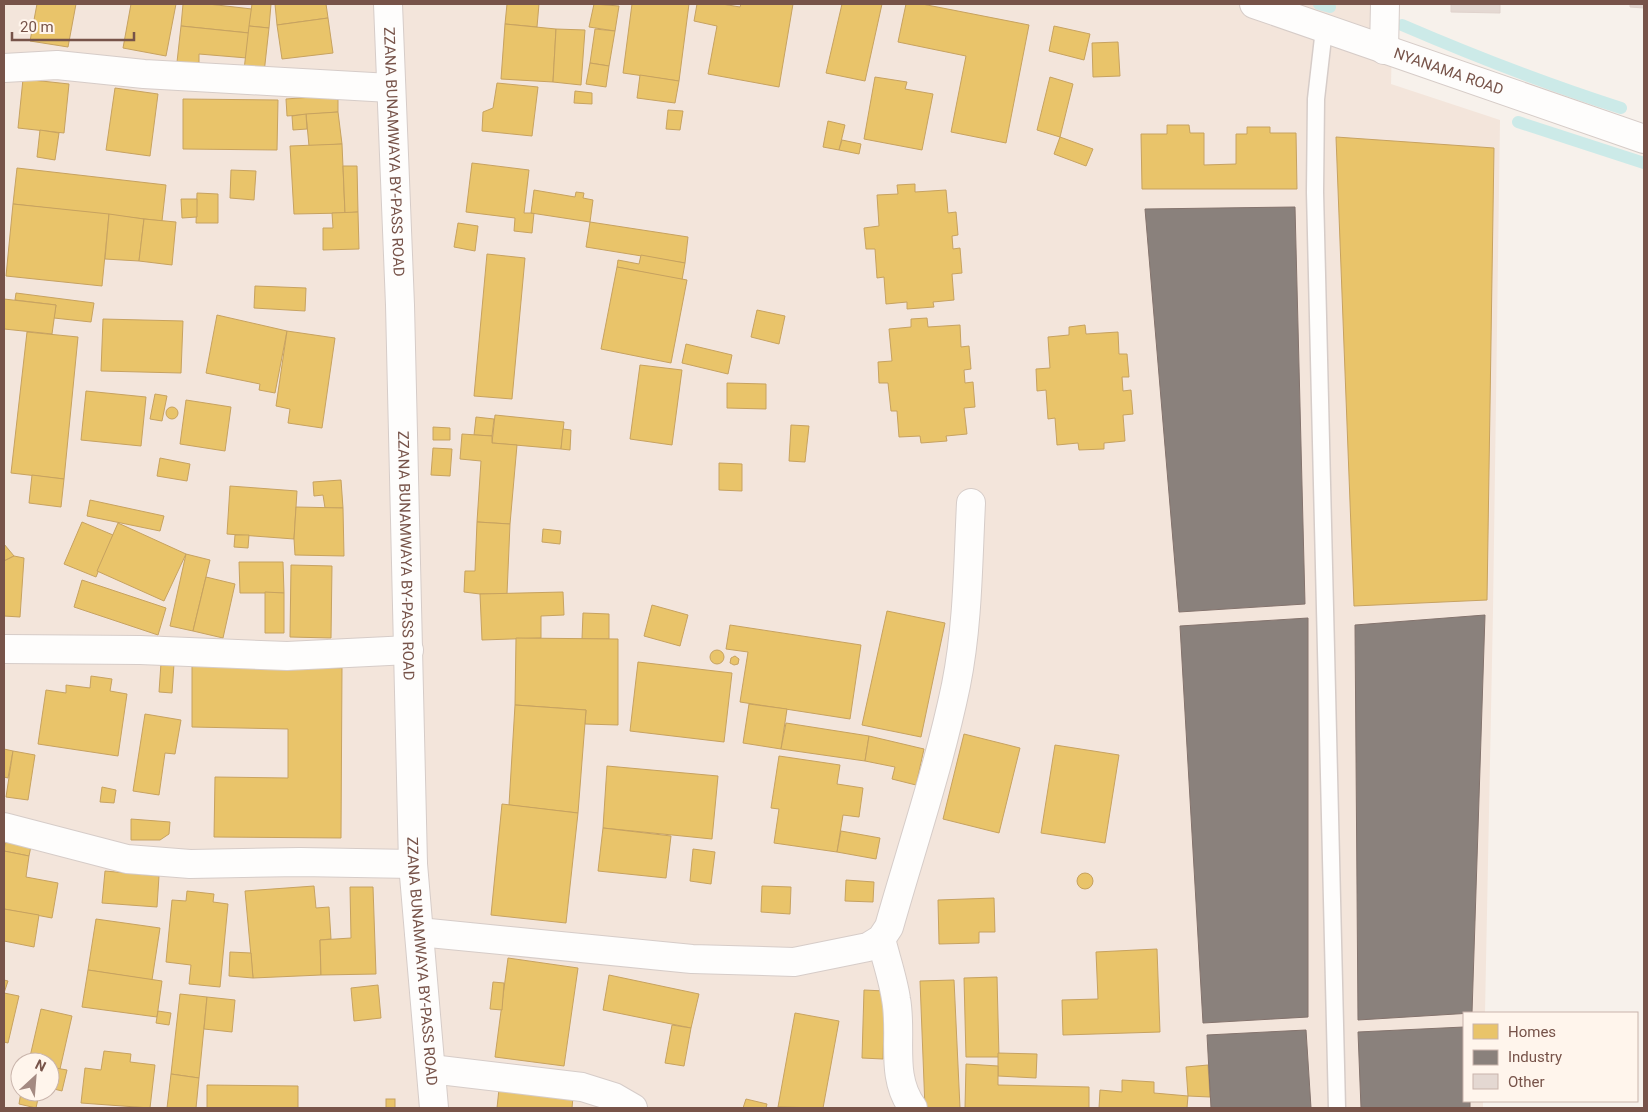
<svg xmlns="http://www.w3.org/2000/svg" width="1648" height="1112" font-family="Roboto,sans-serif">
	<rect width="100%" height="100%" fill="#f7f1eb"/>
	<!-- residential -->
	<path fill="#f3e5db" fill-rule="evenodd" d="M4,4H1393L1391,84L1500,120L1493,610L1485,1013H1464V1101H1483V1108H4ZM20,1062H50V1092H20Z"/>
	<!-- homes -->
	<g fill="#e9c46a" stroke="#c7a260">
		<path d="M37,4H76L68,47L30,41Z"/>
		<path d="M131,4H176L166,56L123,48Z"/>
		<path d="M183,4H208L252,9L249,33L181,26Z"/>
		<path d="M252,4H271L269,28L249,26Z"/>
		<path d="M275,4H326L328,18L277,25Z"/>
		<path d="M507,4H539L537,27L505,24Z"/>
		<path d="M594,4L619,6L615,31L589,27Z"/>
		<path d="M632,4H689L679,81L623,73Z"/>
		<path d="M697,4H722L740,7L741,4H793L779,87L708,74L717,26L694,21Z"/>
		<path d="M842,4H882L865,81L826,73Z"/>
		<path d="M906,4H922L1029,25L1006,143L951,132L966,56L898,42Z"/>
		<path d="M328,18L333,53L282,59L277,25Z"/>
		<path d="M505,24L556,29L553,82L501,79Z"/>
		<path d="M181,26L249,33L247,58L199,54V64L177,62Z"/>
		<path d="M249,26L269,28L264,73L244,70Z"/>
		<path d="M1054,26L1090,34L1084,60L1049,51Z"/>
		<path d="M556,29L585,30L581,85L553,82Z"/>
		<path d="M595,29L615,31L609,66L590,63Z"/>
		<path d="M1118,42L1120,76L1093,77L1092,43Z"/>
		<path d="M590,63L609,66L606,87L586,84Z"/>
		<path d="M640,75L679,81L675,103L637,98Z"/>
		<path d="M875,77L907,82L905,89L933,94L922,150L864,139Z"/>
		<path d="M1050,77L1073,84L1060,137L1037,130Z"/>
		<path d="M23,79L69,84L64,133L18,128Z"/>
		<path d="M497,83L538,87L532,136L482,131L483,112L493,108Z"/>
		<path d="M115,88L158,94L150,156L106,150Z"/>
		<path d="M575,91L592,93V104L574,103Z"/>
		<path d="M338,95V112L287,116L286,99Z"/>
		<path d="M183,99L278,100L277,150L183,149Z"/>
		<path d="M668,110L683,111L680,130L666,129Z"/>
		<path d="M338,112L342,144L309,146L306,114Z"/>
		<path d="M306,114L307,129L293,130L292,116Z"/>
		<path d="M828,121L845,125L839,150L823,147Z"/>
		<path d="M1167,125H1189L1190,133H1204V165L1236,164V134H1247V127H1270V133H1296L1297,189H1142L1141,134H1167Z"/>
		<path d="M40,130L59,133L55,160L37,157Z"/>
		<path d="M1060,137L1093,149L1086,166L1054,154Z"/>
		<path d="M1336,137L1494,148L1487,600L1354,606Z"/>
		<path d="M842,140L861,144L859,154L839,150Z"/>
		<path d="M342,144L345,213L294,214L290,146Z"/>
		<path d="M472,163L529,170L524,213H534L532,233L514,231L515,218L466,212Z"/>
		<path d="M343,166H357L358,212L345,213Z"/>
		<path d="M17,168L166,185L162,221L13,204Z"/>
		<path d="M231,170L256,171L254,200L230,198Z"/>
		<path d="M915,184V192L946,190L948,213L956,212L958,235L952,236L953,249L960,248L962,273L952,274L954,300L933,302L934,307L907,309V302L886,304L884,277L877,278L875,249H866L864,228L879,226L877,195L898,194L897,185Z"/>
		<path d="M534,190L575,197L576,192L584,193L583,198L593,200L590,222L531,213Z"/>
		<path d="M197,193L218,194V223H196Z"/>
		<path d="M181,199H197V217L182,218Z"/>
		<path d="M13,204L109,214L102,286L6,276Z"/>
		<path d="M358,212L359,249L323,250V228H333L332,213Z"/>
		<path d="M109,214L144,219L139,261L105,259Z"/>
		<path d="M144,219L176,222L172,265L139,261Z"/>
		<path d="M590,222L688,237L685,263L586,247Z"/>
		<path d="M458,223L478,226L475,251L454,247Z"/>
		<path d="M487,254L525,258L512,399L474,396Z"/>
		<path d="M641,255L685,263L682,280L617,267L618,260L639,264Z"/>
		<path d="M617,267L687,280L671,363L601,349Z"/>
		<path d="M255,286L306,288L305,311L254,308Z"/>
		<path d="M16,293L94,303L91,322L54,318L56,305L15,300Z"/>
		<path d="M4,299L56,305L52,334L4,329Z"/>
		<path d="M757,310L785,316L779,344L751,337Z"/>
		<path d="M217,315L287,331L275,393L259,390L260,384L206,373Z"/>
		<path d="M927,318L928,327L960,325L961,347L969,346L971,369L964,370L965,383L973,382L975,407L964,408L967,434L946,436L947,441L921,443L920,436L899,437L897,411H891L888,383H879L878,362L892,361L889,329L911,327V319Z"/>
		<path d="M103,319L183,321L181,373L101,371Z"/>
		<path d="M1085,325L1086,334L1118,332L1119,354H1127L1129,377H1122L1123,391L1131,390L1133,414L1123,415L1125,441L1104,443V449L1079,450L1078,443L1057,445L1055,418L1048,419L1046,390L1037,391L1036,369L1050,368L1048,337L1069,335V327Z"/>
		<path d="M287,331L335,338L322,428L288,423L290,409L276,406Z"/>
		<path d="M27,332L78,337L64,479L11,473Z"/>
		<path d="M686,344L732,355L728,374L682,363Z"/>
		<path d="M640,365L682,370L672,445L630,439Z"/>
		<path d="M727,383L766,384V409L727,408Z"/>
		<path d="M86,391L146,397L141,446L81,440Z"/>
		<path d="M155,394L167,396L162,421L150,419Z"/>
		<path d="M186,400L231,407L225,451L180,444Z"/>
		<circle cx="172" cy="413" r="6"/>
		<path d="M495,415L564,422L561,449L492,443Z"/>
		<path d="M476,417L494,419L492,436L474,435Z"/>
		<path d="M791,425L809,426L805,462L789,461Z"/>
		<path d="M433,427L450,428V440H433Z"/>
		<path d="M563,429L571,430L570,450L561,449Z"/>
		<path d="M462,434L492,436V443L517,445L510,524L477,522L481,461L460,459Z"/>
		<path d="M433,448L452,449L450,476L431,475Z"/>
		<path d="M160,458L190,464L187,481L157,476Z"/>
		<path d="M719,463L742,464V491L719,490Z"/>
		<path d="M32,475L64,479L61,507L29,503Z"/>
		<path d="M341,480L343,508H325L323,495L314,496L313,482Z"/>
		<path d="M230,486L297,491L294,539L227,534Z"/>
		<path d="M90,500L164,516L160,531L87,516Z"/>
		<path d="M296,507L343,508L344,556L295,555L294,539Z"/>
		<path d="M82,522L113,535L96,577L64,564Z"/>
		<path d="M477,522L510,524L507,594H480L464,592L465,571H475Z"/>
		<path d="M118,523L186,554L164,601L97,571Z"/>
		<path d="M543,529L561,531L560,544L542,542Z"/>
		<path d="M235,535H249L248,548L234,547Z"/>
		<path d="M4,544L14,556L4,561Z"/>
		<path d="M186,554L210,560L193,631L170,626Z"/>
		<path d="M14,556L24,558L20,617L4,616V561Z"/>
		<path d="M239,562H283L284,593H240Z"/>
		<path d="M291,565L332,566L331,638L290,637Z"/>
		<path d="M206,577L235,584L223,638L193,631Z"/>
		<path d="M82,580L166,608L158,635L74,607Z"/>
		<path d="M265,592L284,593V633H265Z"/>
		<path d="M563,592L564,615L541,616V638L482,640L480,594Z"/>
		<path d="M652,605L688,615L680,646L644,636Z"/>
		<path d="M887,611L945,623L921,737L862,725Z"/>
		<path d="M583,613L609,614V639H582Z"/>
		<path d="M730,625L861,645L850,719L740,702L748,652L726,649Z"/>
		<path d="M516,638L618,639V725L585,724L586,710L515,705Z"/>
		<circle cx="717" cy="657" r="7"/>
		<path d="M735,656L739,659L738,664L734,665L730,663L731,658Z"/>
		<path d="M638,662L732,673L724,742L630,731Z"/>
		<path d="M161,663L174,664L172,693L159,692Z"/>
		<path d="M192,666L342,668L341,838L214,837L215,777L288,778V729L192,727Z"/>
		<path d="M91,676L112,679L110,691L127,694L118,756L38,744L46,690L66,693V685L90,688Z"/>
		<path d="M749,704L787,709L781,749L743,743Z"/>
		<path d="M515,705L586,710L578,813L509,805Z"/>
		<path d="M145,714L181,720L175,754L165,753L159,795L133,791Z"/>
		<path d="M786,723L869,736L865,761L781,749Z"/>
		<path d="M964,734L1020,748L999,833L943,819Z"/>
		<path d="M869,736L924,749L916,785L892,779L895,767L865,761Z"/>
		<path d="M1055,745L1119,755L1105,843L1041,833Z"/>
		<path d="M4,749L13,751L8,778L4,777Z"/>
		<path d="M13,751L35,755L28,800L6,797Z"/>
		<path d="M779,756L840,765L837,784L863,788L859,817L843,815L837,852L774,843L779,809L771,808Z"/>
		<path d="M607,766L718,776L712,839L603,828Z"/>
		<path d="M102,787L116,790L114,803L100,802Z"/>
		<path d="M502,804L578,813L566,923L491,915Z"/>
		<path d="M131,819L170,822L169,834L160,840H131Z"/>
		<path d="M603,828L671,836L666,878L598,871Z"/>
		<path d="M841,831L880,838L876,859L837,852Z"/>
		<path d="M6,836L32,841L29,856L4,851Z"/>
		<path d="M693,849L715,852L711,884L690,881Z"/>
		<path d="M4,851L29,856L26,877L58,883L52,918L4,909Z"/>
		<path d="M105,871L159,876L157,907L102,903Z"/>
		<circle cx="1085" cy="881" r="8"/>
		<path d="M846,880L874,882L873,902L845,901Z"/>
		<path d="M314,886L316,908L329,907L331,939L320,940L321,975L253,978L245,891Z"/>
		<path d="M762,886L791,887L790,914L761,912Z"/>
		<path d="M350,887H373L376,974L321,975L320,940L351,938Z"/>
		<path d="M187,891L214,894L213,902L228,904L220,987L189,984L191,965L166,962L172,900L186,901Z"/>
		<path d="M994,898L995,932H979V943L939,944L938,900Z"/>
		<path d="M4,909L39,915L34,947L4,941Z"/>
		<path d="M96,919L160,928L152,980L88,970Z"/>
		<path d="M1157,949L1160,1032L1063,1035L1062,1000L1098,999L1096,952Z"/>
		<path d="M230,952L251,953L253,978L229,976Z"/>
		<path d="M508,958L578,968L564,1066L495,1057Z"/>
		<path d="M88,970L162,981L157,1017L82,1007Z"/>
		<path d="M609,975L699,994L691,1028L603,1010Z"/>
		<path d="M997,977L999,1057H966L964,978Z"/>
		<path d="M4,980L8,981L4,993L19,996L8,1043L4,1042Z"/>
		<path d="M954,980L960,1108H925L920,981Z"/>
		<path d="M493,982L504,983L502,1010L490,1009Z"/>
		<path d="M378,985L381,1018L354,1021L351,988Z"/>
		<path d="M864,990L885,991L883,1059L862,1058Z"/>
		<path d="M180,994L207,997L199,1078L171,1074Z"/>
		<path d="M207,997L235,1000L232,1032L204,1029Z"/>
		<path d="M41,1009L72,1016L60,1069L50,1067V1062L29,1061Z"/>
		<path d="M158,1011L171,1013L169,1025L156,1023Z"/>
		<path d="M795,1013L839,1021L823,1108L778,1107Z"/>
		<path d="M672,1025L691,1028L684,1066L665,1063Z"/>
		<path d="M104,1051L131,1054L130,1062L155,1065L150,1108L81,1103L85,1068L101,1070Z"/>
		<path d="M998,1053L1037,1054L1036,1078L998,1076Z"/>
		<path d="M966,1064L998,1066V1085L1089,1087V1108H965Z"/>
		<path d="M1208,1065L1210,1097L1188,1096L1186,1067Z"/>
		<path d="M50,1067L67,1070L62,1091L50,1088Z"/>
		<path d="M171,1074L199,1078L196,1108H167Z"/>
		<path d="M1122,1080L1154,1082V1093L1188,1096L1187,1108H1099L1100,1090L1122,1092Z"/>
		<path d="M207,1085L298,1086V1108H207Z"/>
		<path d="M499,1089L573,1097L572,1108H497Z"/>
		<path d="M21,1092L39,1094L36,1108L19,1104Z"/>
		<rect x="386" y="1099" width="9" height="9"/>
		<path d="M746,1099L767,1104L766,1108H743Z"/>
	</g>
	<!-- industry -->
	<g fill="#8a817c" stroke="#84736d">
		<path d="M1295,207L1305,604L1179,612L1145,209Z"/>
		<path d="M1485,615L1472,1013L1358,1020L1355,625Z"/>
		<path d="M1308,618V1017L1203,1023L1180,626Z"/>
		<path d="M1464,1027V1101H1470V1108H1361L1358,1032Z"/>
		<path d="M1306,1030L1311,1108H1211L1207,1035Z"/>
	</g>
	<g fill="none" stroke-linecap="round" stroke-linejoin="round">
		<!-- stream -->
		<g stroke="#cceae8" stroke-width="12">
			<path d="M1319,4L1330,7"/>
			<path d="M1402,25C1474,56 1546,84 1621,108"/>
			<path d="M1518,122L1644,163"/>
		</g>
	</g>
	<!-- building -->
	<g fill="#e4d8d2" stroke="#e0d3cd">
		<path d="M1451,4H1500V13L1451,12Z"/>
		<path d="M1630,4H1644V8L1630,7Z"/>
	</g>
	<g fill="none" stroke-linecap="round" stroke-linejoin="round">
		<!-- service casing -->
		<g stroke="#d6ccc8" stroke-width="19">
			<path id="service" d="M1324,29L1316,99L1315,192L1337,1108"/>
		</g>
		<!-- minor casing -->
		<g stroke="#d6ccc8" stroke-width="30">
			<g id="minor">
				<path d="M1384,50L1385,4"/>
				<path d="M4,68L57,65L144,74L390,88"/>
				<path d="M4,649L140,650L287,656L409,650"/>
				<path d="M4,827L127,859L190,864L300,862L413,864"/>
				<path d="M419,932L692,959L794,962L868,947L881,939L889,927C912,846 939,767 956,685C968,625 968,563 971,503"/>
				<path d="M881,939C886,959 893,979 896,999C903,1036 889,1076 913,1108"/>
				<path d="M431,1069L582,1087L614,1097L633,1108"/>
			</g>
		</g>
		<!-- tertiary casing -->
		<g stroke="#d6ccc8" stroke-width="30">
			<g id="tertiary">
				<path id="s1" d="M388,4L400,305L413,864L434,1108"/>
				<path id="s2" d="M1254,4L1644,139"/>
			</g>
		</g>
		<!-- service -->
		<use href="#service" stroke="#fefdfc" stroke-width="16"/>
		<!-- minor -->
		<use href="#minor" stroke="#fefdfc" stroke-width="28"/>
		<!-- tertiary -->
		<use href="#tertiary" stroke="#fefdfc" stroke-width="28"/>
	</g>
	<g text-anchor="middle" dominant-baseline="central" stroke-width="5" stroke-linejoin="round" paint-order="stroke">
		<!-- street labels -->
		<g font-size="15" fill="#775349" stroke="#fff5ec">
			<text stroke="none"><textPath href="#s2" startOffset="206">NYANAMA ROAD</textPath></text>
			<text stroke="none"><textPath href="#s1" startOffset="148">ZZANA BUNAMWAYA BY-PASS ROAD</textPath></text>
			<text stroke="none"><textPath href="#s1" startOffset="552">ZZANA BUNAMWAYA BY-PASS ROAD</textPath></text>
			<text stroke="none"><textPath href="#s1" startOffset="958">ZZANA BUNAMWAYA BY-PASS ROAD</textPath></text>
		</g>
	</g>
	<!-- border -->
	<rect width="1648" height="1112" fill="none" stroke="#775349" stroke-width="10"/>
	<!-- legend -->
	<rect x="1463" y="1012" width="175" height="90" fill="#fff5ec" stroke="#c9b4ab"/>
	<rect x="1473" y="1024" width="25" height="15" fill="#e9c46a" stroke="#c9b4ab"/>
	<text x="1508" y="1037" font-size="15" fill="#775349">Homes</text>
	<rect x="1473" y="1050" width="25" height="15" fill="#8a817c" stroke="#c9b4ab"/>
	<text x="1508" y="1062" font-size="15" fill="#775349">Industry</text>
	<rect x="1473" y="1074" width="25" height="15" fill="#e4d8d2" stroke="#c9b4ab"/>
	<text x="1508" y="1087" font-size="15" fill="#775349">Other</text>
	<!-- north arrow -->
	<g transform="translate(35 1077) rotate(26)"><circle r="24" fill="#fff5ec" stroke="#c9b4ab"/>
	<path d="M0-4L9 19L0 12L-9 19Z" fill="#a48a82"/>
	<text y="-8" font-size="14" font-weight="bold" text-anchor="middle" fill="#775349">N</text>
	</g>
	<!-- scale -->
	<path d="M12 32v8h122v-8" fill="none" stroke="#775349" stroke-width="2.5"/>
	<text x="20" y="32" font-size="15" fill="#775349" stroke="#fff5ec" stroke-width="4" paint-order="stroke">20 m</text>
</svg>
